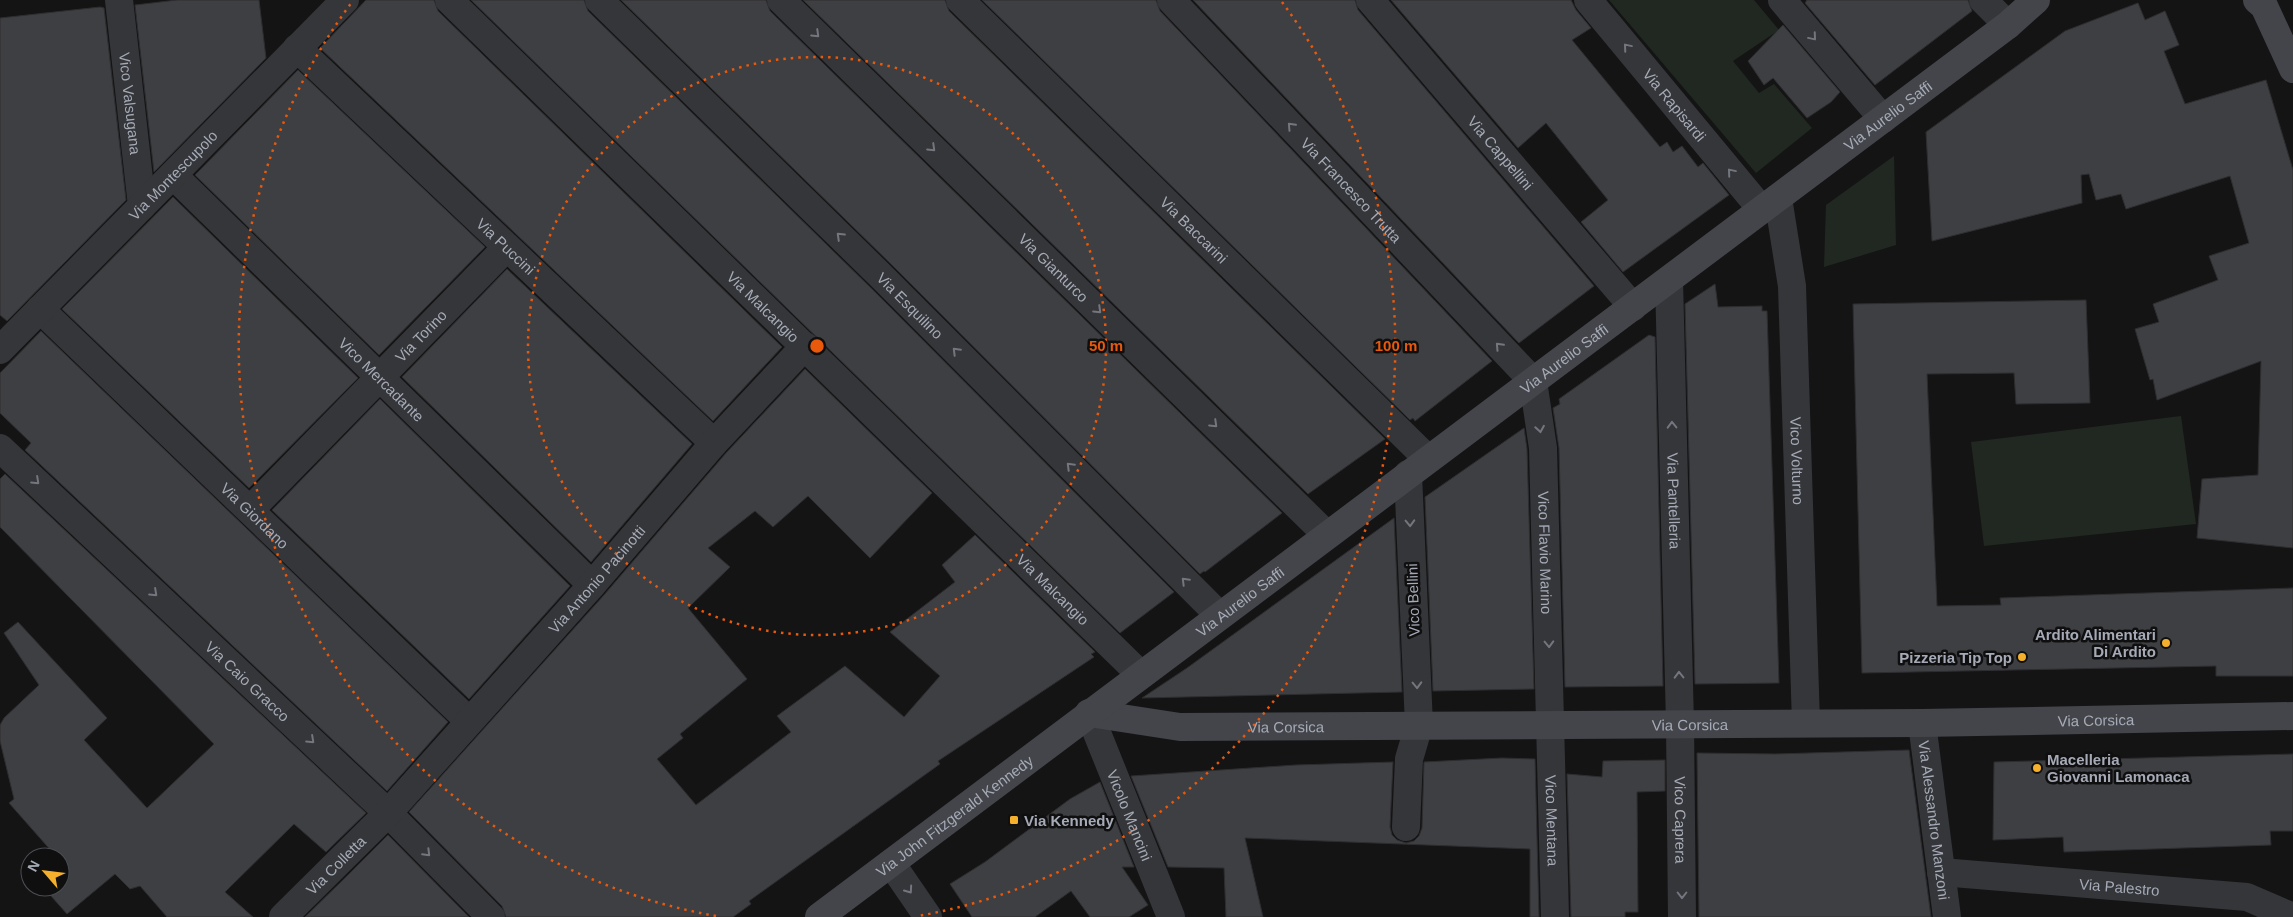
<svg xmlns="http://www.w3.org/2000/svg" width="2293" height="917" font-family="Helvetica,sans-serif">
	<rect width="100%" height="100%" fill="#141415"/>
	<!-- green -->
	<g fill="#202821">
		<path d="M1609,0H1754L1779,30L1733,61L1759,93L1774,84L1812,128L1756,173Z"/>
		<path d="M1894,156L1896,245L1824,267L1826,205Z"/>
		<path d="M2181,416L2196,524L1984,546L1971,442Z"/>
	</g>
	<!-- building -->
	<g fill="#3e3f42" stroke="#2e2e31">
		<path d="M177,0H259L266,58L154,172L135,5Z"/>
		<path d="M366,0H434L438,11L782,347L713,421L320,48Z"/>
		<path d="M471,0H584L588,11L872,289L1174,592L1120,633Z"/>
		<path d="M621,0H766L770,11L1282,513L1205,572L1204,571L1200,574L894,267Z"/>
		<path d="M803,0H945L949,11L1385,439L1308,494Z"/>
		<path d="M982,0H1156L1160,11L1492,361L1415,421L1413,418L1410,420Z"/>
		<path d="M1193,0H1355L1358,10L1594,286L1519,343L1517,341Z"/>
		<path d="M1391,0H1571L1576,10L1591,28L1572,40L1660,147L1667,142L1673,152L1682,146L1698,167L1703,163L1729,195L1623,272L1581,222L1608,200L1546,123L1518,148Z"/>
		<path d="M1807,0H1968L1972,11L1875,85L1805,3Z"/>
		<path d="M2138,3L2145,20L2165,11L2179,45L2164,51L2185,104L2266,80L2293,170V548L2197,538L2202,479L2258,475L2261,361L2157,400L2153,379L2150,380L2135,329L2159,322L2153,304L2218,280L2209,256L2249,243L2230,176L2126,209L2121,194L2096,200L2089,174L2081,175L2082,203L1932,241L1926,132L2065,31Z"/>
		<path d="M100,7L104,8L126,200L7,321L0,315V18Z"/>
		<path d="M1783,25L1840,92L1831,102L1807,118L1773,78L1764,85L1748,61Z"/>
		<path d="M298,70L485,247L379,355L195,175Z"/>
		<path d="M173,197L358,378L249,488L62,309Z"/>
		<path d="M507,269L692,444L591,562L402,377Z"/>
		<path d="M1715,284L1718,307L1762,306V311H1767L1779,683L1695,684L1685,304Z"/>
		<path d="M2086,300L2090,403L2016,404L2014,373L1927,374L1937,606L2001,605L2000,598L2293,588V676H2216V666L1862,673L1853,304Z"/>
		<path d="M41,331L448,722L387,791L25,450L31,443L0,413V373Z"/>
		<path d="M1649,335L1655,337L1663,686L1565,687L1559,448L1553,408L1560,404L1559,399Z"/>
		<path d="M805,369L932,493L870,558L808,496L773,527L755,511L708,548L730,567L688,608L747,679L680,734L683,738L657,759L696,805L791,732L777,716L845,666L904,717L940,676L890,632L955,582L942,565L975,535L1095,652L1091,654L1094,657L938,761L940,764L749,901L751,904L733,917H506L502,906L409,812L604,595L726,453Z"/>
		<path d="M380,399L570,586L469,699L272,510Z"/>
		<path d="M1524,428L1527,449L1534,689L1433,691L1425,497Z"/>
		<path d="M5,474L366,813L326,852L294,824L225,892L253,917H167L140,886L130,889L115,874L67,914L43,887H60V857H52L54,854L9,803L14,799L0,741V725L4,718L39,685L4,633L18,622L107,718L84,740L147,808L214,744L0,527V479Z"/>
		<path d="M1394,518L1402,692L1142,698L1187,668Z"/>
		<path d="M1909,750L1931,917H1699L1697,753L1775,754Z"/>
		<path d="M2293,754V831H2270L2271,845L2064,852L2063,837L1993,840L1994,762Z"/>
		<path d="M1502,758L1535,759L1539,917H1530V849L1245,838L1263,917H1226L1224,868L1168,867L1131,776L1296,765L1393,762L1390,827L1392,835L1397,840L1406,843L1414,841L1419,836L1422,828L1424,762Z"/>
		<path d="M1665,760V791L1637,792L1638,912H1625V917H1571L1567,774L1602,777L1603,761Z"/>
		<path d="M1100,782L1134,867H1122L1148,905L1129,917H1090L1071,891L1035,917H972L950,884L985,862L1070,799Z"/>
		<path d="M388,835L469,917H305L350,873Z"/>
	</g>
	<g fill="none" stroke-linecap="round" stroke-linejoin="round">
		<!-- street -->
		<g stroke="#35363a" stroke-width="28">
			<path id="s1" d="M119,0L142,206"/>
			<path id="s2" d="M449,0L1141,675"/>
			<path id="s3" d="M599,0L883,278L1219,615"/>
			<path id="s4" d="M781,0L1327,535"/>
			<path id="s5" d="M960,0L1428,459"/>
			<path id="s6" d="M1171,0L1533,381L1543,448L1555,917"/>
			<path id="s7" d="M1370,0L1633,307"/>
			<path id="s8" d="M1588,0L1762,210"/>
			<path d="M1782,0L1883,119"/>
			<path d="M1983,0L2008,25"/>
			<path id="s9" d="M297,48L714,443"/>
			<path id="s10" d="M173,175L592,585"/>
			<path id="s11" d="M1778,198L1792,286L1806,723"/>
			<path id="s12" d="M1669,280L1680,724L1682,917"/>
			<path id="s13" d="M40,309L469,721"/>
			<path id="s14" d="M0,350L345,0"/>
			<path id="s15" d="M0,448L388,813L491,917"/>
			<path id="s16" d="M250,510L507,247"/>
			<path id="s17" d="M1089,713L1171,917"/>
			<path id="s18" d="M1922,723L1947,917"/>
			<path d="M1406,827L1409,759L1419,725L1408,474"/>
			<path d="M891,863L928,917"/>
			<path id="s19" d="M1941,872L2247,897L2293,917"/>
			<path id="s20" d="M283,917L388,813L592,585L714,443L805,346"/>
		</g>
		<!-- secondary -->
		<g stroke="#43454a" stroke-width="28">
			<path d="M2257,0L2264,6L2293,69"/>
			<path id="s21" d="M1089,713L1180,727L1922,723L2293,716"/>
			<path id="s22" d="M819,917L2008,25L2036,0"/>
		</g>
	</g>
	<!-- one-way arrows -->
	<defs><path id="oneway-chevron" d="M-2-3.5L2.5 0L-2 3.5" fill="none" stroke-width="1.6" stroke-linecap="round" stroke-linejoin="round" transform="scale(1.25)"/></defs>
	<g stroke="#73767e">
		<use href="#oneway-chevron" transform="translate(816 34) rotate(44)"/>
		<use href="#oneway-chevron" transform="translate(1813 37) rotate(50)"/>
		<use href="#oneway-chevron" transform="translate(1627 47) rotate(-130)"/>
		<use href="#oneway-chevron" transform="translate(1291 126) rotate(-133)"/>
		<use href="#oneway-chevron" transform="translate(932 148) rotate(44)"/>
		<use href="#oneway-chevron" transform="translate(1731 172) rotate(-130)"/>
		<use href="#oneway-chevron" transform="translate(840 236) rotate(-136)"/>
		<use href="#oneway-chevron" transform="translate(1098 310) rotate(44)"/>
		<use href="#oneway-chevron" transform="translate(1499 346) rotate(-133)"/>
		<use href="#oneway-chevron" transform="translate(956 351) rotate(-135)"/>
		<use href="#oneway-chevron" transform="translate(1214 424) rotate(44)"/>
		<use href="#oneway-chevron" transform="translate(1672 425) rotate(-91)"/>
		<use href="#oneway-chevron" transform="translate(1540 429) rotate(81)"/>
		<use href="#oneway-chevron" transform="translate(1070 466) rotate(-135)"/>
		<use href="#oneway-chevron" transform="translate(36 481) rotate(43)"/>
		<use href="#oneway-chevron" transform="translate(1410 523) rotate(88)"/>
		<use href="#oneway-chevron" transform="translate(1185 581) rotate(-135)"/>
		<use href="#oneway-chevron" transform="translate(154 593) rotate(43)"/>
		<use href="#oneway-chevron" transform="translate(1549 644) rotate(88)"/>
		<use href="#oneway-chevron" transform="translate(1679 675) rotate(-91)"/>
		<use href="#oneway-chevron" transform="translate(1417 685) rotate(88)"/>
		<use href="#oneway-chevron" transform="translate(311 740) rotate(43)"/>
		<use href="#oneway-chevron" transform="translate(427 853) rotate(45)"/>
		<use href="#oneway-chevron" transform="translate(909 890) rotate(55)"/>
		<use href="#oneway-chevron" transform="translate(1682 895) rotate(90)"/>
	</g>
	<!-- distance rings -->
	<g fill="none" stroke="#e8590c" stroke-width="2.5" stroke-dasharray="2.5 5">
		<circle cx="817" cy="346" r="289"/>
		<path d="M716 916A579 579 0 0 1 352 2M1282 2A579 579 0 0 1 918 916"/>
	</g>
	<!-- markers -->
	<g fill="#f4b02d" stroke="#0f0f10" stroke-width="2">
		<circle cx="2166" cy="643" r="5"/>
		<circle cx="2022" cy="657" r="5"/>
		<circle cx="2037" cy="768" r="5"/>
		<rect x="1009" y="815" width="10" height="10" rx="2.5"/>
	</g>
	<g text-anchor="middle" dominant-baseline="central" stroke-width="5" stroke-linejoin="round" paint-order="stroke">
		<!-- street labels -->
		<g font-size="15" fill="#a5aab6" stroke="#0f0f10">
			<text stroke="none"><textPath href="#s1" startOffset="104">Vico Valsugana</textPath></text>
			<text stroke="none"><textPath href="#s8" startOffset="136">Via Rapisardi</textPath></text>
			<text stroke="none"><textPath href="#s22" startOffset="1336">Via Aurelio Saffi</textPath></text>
			<text stroke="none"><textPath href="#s7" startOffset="201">Via Cappellini</textPath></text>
			<text stroke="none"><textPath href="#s14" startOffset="246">Via Montescupolo</textPath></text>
			<text stroke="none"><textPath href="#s6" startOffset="262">Via Francesco Trutta</textPath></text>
			<text stroke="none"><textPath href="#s5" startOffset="328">Via Baccarini</textPath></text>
			<text stroke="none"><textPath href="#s9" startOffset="288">Via Puccini</textPath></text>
			<text stroke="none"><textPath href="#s4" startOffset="382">Via Gianturco</textPath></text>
			<text stroke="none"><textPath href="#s2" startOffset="439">Via Malcangio</textPath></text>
			<text stroke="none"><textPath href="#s3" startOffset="436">Via Esquilino</textPath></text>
			<text stroke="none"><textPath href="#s16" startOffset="244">Via Torino</textPath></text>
			<text stroke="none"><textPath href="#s22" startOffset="931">Via Aurelio Saffi</textPath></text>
			<text stroke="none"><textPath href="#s10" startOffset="292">Vico Mercadante</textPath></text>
			<text stroke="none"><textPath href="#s11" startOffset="264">Vico Volturno</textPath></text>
			<text stroke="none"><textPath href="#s12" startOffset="221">Via Pantelleria</textPath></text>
			<text stroke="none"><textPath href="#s13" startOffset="298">Via Giordano</textPath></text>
			<text stroke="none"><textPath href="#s6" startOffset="698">Vico Flavio Marino</textPath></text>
			<text stroke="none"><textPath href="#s20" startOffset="461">Via Antonio Pacinotti</textPath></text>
			<text stroke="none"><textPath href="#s2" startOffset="844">Via Malcangio</textPath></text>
			<text stroke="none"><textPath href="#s22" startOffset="526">Via Aurelio Saffi</textPath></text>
			<text transform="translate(1413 600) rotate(-92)">Vico Bellini</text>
			<text stroke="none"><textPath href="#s15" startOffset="340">Via Caio Gracco</textPath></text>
			<text stroke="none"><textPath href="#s21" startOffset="1008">Via Corsica</textPath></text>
			<text stroke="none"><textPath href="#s21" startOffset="602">Via Corsica</textPath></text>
			<text stroke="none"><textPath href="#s21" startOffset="198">Via Corsica</textPath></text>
			<text stroke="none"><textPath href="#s22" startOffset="169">Via John Fitzgerald Kennedy</textPath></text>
			<text stroke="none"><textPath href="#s17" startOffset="110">Vicolo Mancini</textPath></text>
			<text stroke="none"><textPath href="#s12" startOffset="540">Vico Caprera</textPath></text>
			<text stroke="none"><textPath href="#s18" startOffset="98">Via Alessandro Manzoni</textPath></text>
			<text stroke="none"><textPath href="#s6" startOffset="966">Vico Mentana</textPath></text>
			<text stroke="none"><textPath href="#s20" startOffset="74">Via Colletta</textPath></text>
			<text stroke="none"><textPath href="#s19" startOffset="179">Via Palestro</textPath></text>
		</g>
		<!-- poi labels -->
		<g font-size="15" font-weight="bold" fill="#a5aab6" stroke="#0f0f10" text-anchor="end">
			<text x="2156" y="634">Ardito Alimentari<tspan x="2156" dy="17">Di Ardito</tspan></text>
			<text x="2012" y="657">Pizzeria Tip Top</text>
			<text x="2047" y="759" text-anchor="start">Macelleria<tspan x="2047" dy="17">Giovanni Lamonaca</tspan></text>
			<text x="1024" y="820" text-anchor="start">Via Kennedy</text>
		</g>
	</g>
	<circle cx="817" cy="346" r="8" fill="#e8590c" stroke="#0f0f10" stroke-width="2.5"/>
	<g font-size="15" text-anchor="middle" font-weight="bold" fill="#e8590c" stroke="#0f0f10" stroke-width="5" stroke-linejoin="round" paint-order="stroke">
		<text x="1106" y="351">50 m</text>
		<text x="1396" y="351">100 m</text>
	</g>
	<!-- north arrow -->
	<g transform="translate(45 872) rotate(298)"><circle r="24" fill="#0f0f10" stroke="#4b4d52"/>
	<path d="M0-4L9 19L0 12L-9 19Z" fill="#f4b02d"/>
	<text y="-8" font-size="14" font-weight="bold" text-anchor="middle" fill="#a5aab6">N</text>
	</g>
</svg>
